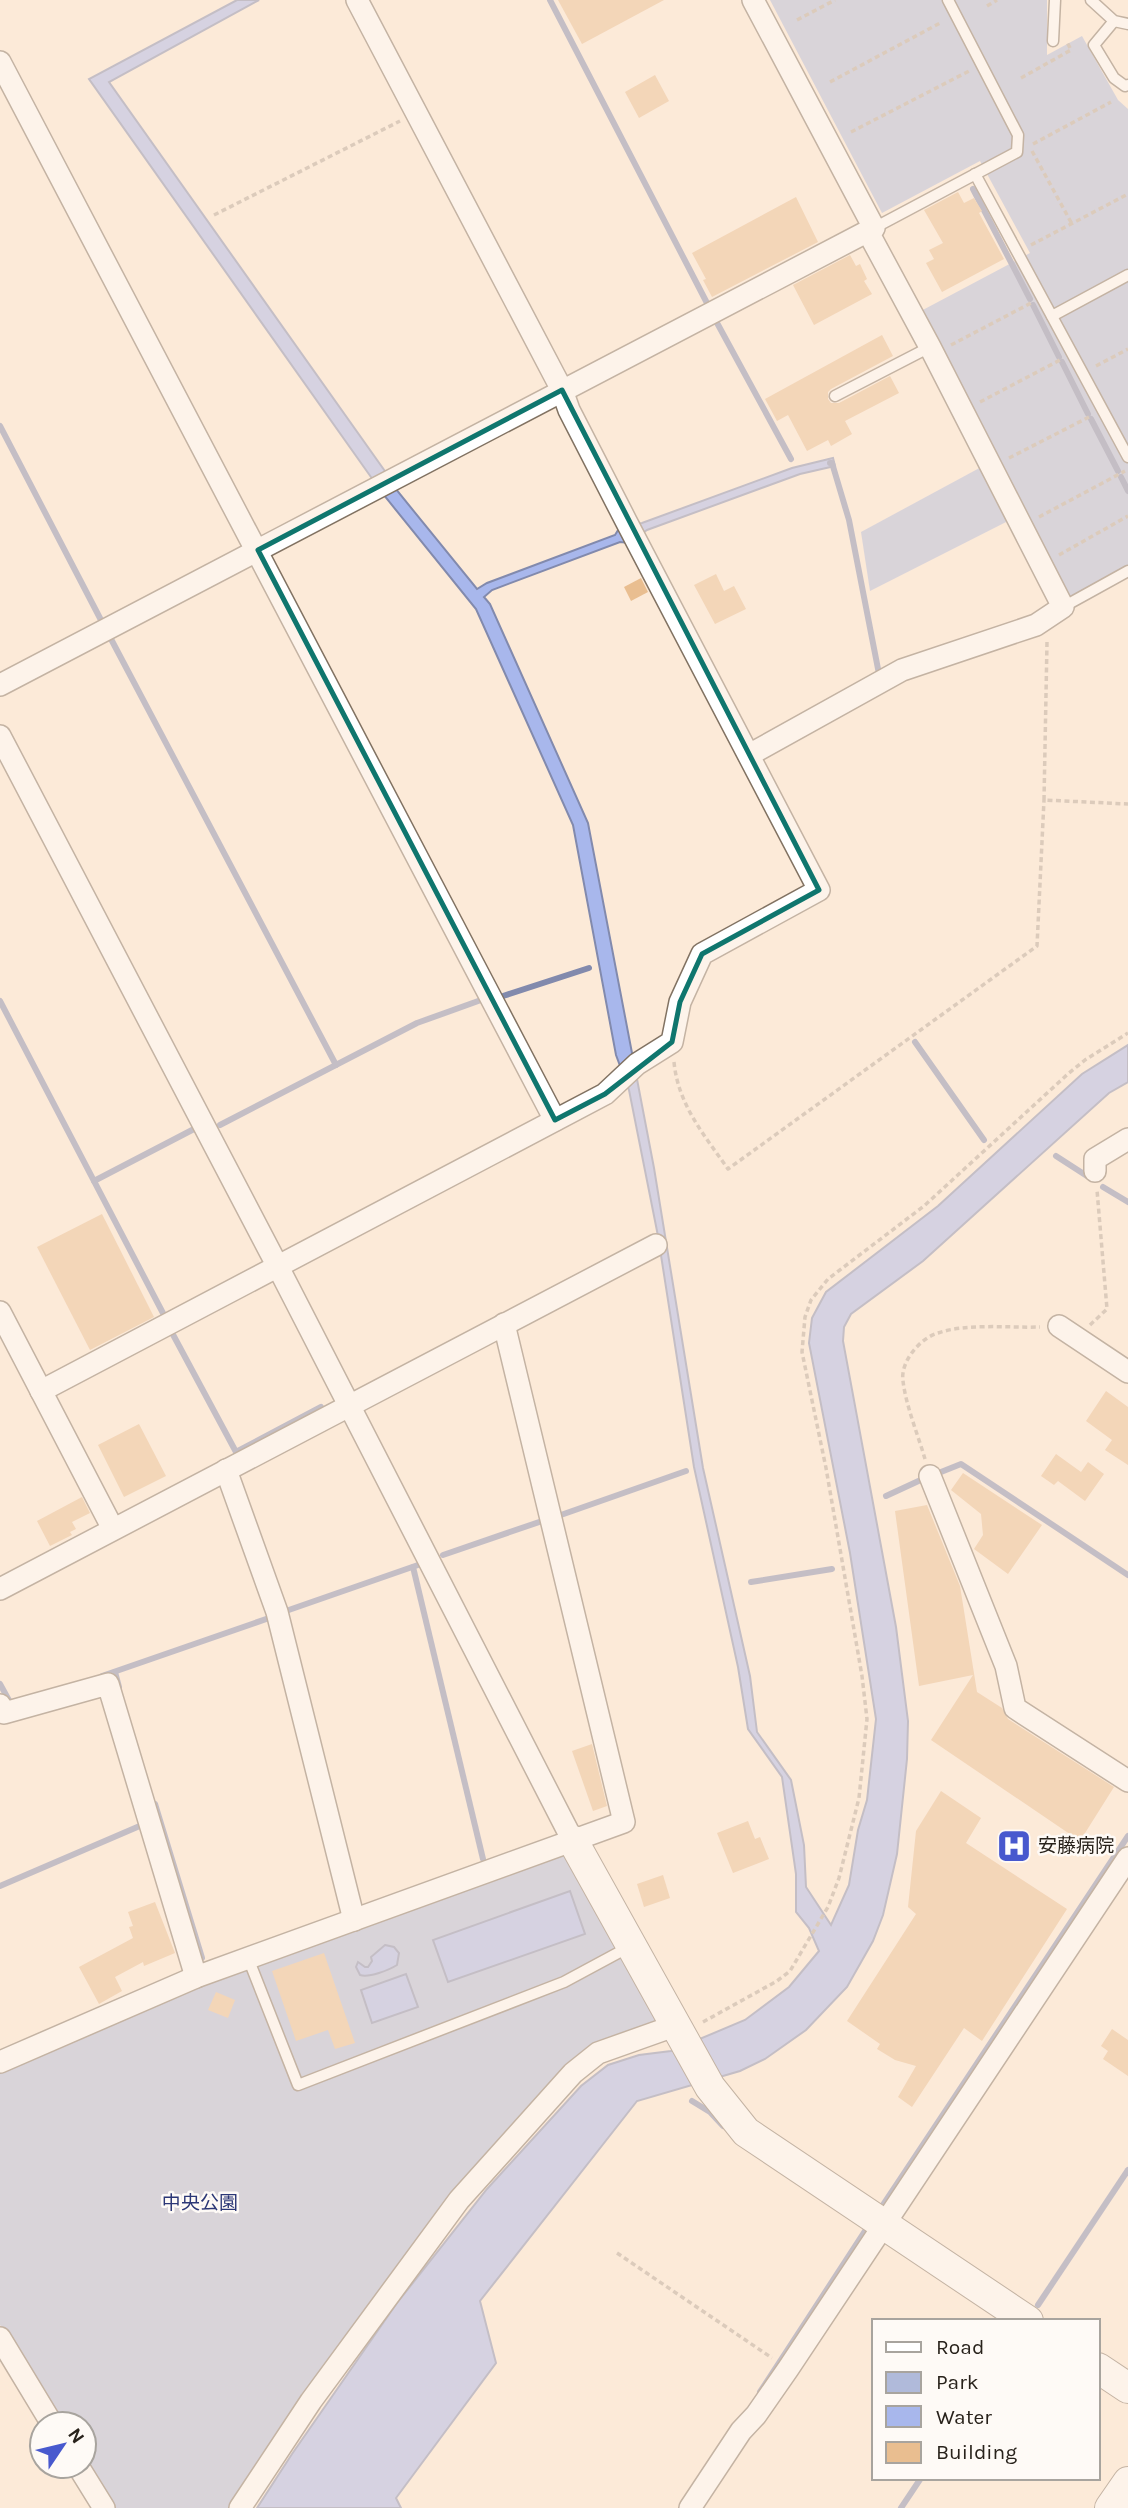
<svg xmlns="http://www.w3.org/2000/svg" width="1128" height="2508" font-family="Karla,'Noto Sans JP',sans-serif">
	<rect width="100%" height="100%" fill="#fcead8"/>
	<!-- green -->
	<g fill="#b0bada">
		<path d="M770,0H1047V55L1082,36L1118,100L1128,109V566L1070,598L1065,597L919,312L1030,253L980,161L882,213Z"/>
		<path d="M985,465L1012,519L870,591L861,532Z"/>
		<path d="M564,1855L658,2020L654,2026L568,2068L233,2508H113L84,2461V2424H61L0,2325V2071L232,1972Z"/>
	</g>
	<!-- water -->
	<g fill="#a8b7ec" stroke="#828aad" stroke-width="2">
		<path d="M237,0H259L109,82L387,474L395,488L477,589L487,583L615,535L620,527L642,523L792,468L833,458L835,466L800,474L647,530L629,543L620,542L492,590L484,597L490,604L588,823L654,1168L703,1468L750,1676L757,1732L791,1780L804,1845L806,1887L831,1925L849,1885L858,1830L867,1800L876,1719L850,1553L809,1343L812,1318L826,1292L938,1206L1082,1074L1128,1045V1082L1109,1093L923,1261L851,1314L844,1327L843,1341L896,1627L908,1721L907,1759L897,1854L883,1915L873,1941L847,1987L806,2030L765,2059L740,2071L637,2101L480,2301L496,2363L396,2498L401,2508H257L292,2454L397,2303L487,2189L581,2086L608,2065L639,2055L671,2051L745,2020L789,1987L819,1951L809,1928L796,1912V1874L782,1777L748,1729L738,1667L694,1467L658,1236L629,1090L616,1055L573,825L476,609L383,494L89,79Z"/>
		<path d="M570,1891L585,1934L448,1982L433,1940Z"/>
		<path d="M385,1945L394,1947L399,1953L397,1965C389,1970 369,1978 360,1975L356,1967L358,1962L365,1967H368L372,1961L371,1957Z"/>
		<path d="M406,1974L418,2007L372,2023L361,1990Z"/>
	</g>
	<g fill="none" stroke-linecap="round" stroke-linejoin="round">
		<!-- stream -->
		<g stroke="#828aad" stroke-width="6">
			<path d="M550,0L708,305"/>
			<path d="M973,189L1030,299"/>
			<path d="M1033,305L1059,357"/>
			<path d="M716,321L791,459"/>
			<path d="M1062,362L1088,414"/>
			<path d="M1091,419L1118,471"/>
			<path d="M0,426L102,622"/>
			<path d="M830,463H832L849,520L879,674"/>
			<path d="M1121,477L1128,491"/>
			<path d="M111,639L336,1065"/>
			<path d="M503,996L589,968"/>
			<path d="M0,1001L165,1317"/>
			<path d="M915,1042L984,1140"/>
			<path d="M220,1125L417,1023L481,1000"/>
			<path d="M1056,1156L1087,1176"/>
			<path d="M94,1181L194,1129"/>
			<path d="M1103,1187L1128,1202"/>
			<path d="M170,1329L236,1452L321,1407"/>
			<path d="M936,1474L961,1464L1128,1575"/>
			<path d="M886,1496L925,1478"/>
			<path d="M558,1516L686,1471"/>
			<path d="M443,1555L545,1520"/>
			<path d="M413,1567L483,1859"/>
			<path d="M751,1582L832,1569"/>
			<path d="M283,1612L418,1565"/>
			<path d="M115,1672L119,1687"/>
			<path d="M102,1676L272,1617"/>
			<path d="M0,1684L11,1704"/>
			<path d="M155,1804L202,1958"/>
			<path d="M0,1886L142,1825"/>
			<path d="M692,2101L710,2112L723,2126"/>
			<path d="M879,2211L1128,1836"/>
			<path d="M1038,2305L1128,2170"/>
			<path d="M760,2392L869,2225"/>
			<path d="M901,2508L921,2478"/>
		</g>
	</g>
	<!-- building -->
	<g fill="#e9be90">
		<path d="M558,0H664L582,44Z"/>
		<path d="M655,75L669,101L639,118L625,92Z"/>
		<path d="M958,192L964,203L974,198L982,211L979,213L1004,259L942,292L926,263L934,259L929,250L943,243L924,210Z"/>
		<path d="M796,197L818,242L712,297L703,280L706,279L692,253Z"/>
		<path d="M850,255L856,266L860,264L867,279L864,281L872,294L814,325L793,285Z"/>
		<path d="M882,335L893,356L831,389L828,392V399L831,403H839L890,376L899,393L845,421L852,434L831,446L828,440L807,451L788,415L777,421L765,399Z"/>
		<path d="M716,574L724,591L734,586L746,609L715,624L694,585Z"/>
		<path d="M641,578L648,592L631,601L624,587Z"/>
		<path d="M102,1214L154,1317L90,1350L37,1247Z"/>
		<path d="M1106,1391L1128,1407V1465L1105,1450L1112,1440L1086,1421Z"/>
		<path d="M139,1424L166,1476L124,1497L98,1445Z"/>
		<path d="M1056,1454L1081,1472L1088,1462L1104,1474L1085,1501L1058,1481L1054,1485L1041,1476Z"/>
		<path d="M963,1473L1042,1525L1008,1574L974,1549L983,1535L981,1514L951,1490Z"/>
		<path d="M82,1497L90,1513L72,1522L76,1529L70,1532L72,1535L50,1546L37,1521Z"/>
		<path d="M927,1505L960,1586L977,1692L1002,1708L1008,1719L1114,1787L1080,1841L931,1740L973,1675L919,1686L895,1511Z"/>
		<path d="M592,1744L607,1806L593,1811L572,1751Z"/>
		<path d="M941,1791L981,1818L966,1843L1067,1909L982,2041L964,2028L912,2107L898,2097L916,2066L895,2060L877,2049L880,2044L847,2021L916,1914L908,1907L916,1831Z"/>
		<path d="M748,1821L755,1839L760,1837L769,1859L733,1873L717,1833Z"/>
		<path d="M663,1875L670,1898L644,1907L637,1884Z"/>
		<path d="M155,1902L175,1953L144,1966L143,1962L115,1977L122,1991L99,2004L79,1967L133,1938L129,1927L133,1926L128,1912Z"/>
		<path d="M324,1953L355,2043L335,2049L328,2030L296,2041L272,1971Z"/>
		<path d="M216,1992L235,2000L228,2018L208,2010Z"/>
		<path d="M1112,2029L1128,2040V2076L1103,2059L1108,2051L1101,2046Z"/>
	</g>
	<g fill="none" stroke-linecap="round" stroke-linejoin="round">
		<!-- lane casing -->
		<g stroke="#817262" stroke-width="13">
			<g id="lane">
				<path d="M1091,0L1114,21L1128,24"/>
				<path d="M1114,21L1094,45L1114,78L1125,86L1128,85"/>
				<path d="M1053,41L1055,0"/>
				<path d="M975,174L1128,457"/>
				<path d="M874,228L1017,152L1018,135L948,0"/>
				<path d="M1052,316L1128,275"/>
				<path d="M835,396L930,347"/>
				<path d="M1063,607L1128,571"/>
				<path d="M248,1958L298,2085L564,1982L629,1947"/>
			</g>
		</g>
		<!-- street casing -->
		<g stroke="#817262" stroke-width="24">
			<g id="street">
				<path d="M0,62L555,1120"/>
				<path d="M0,685L874,228L753,0"/>
				<path d="M0,736L277,1265L573,1841"/>
				<path d="M749,755L902,670L1036,625L1063,607L930,347L868,232"/>
				<path d="M1095,1171V1159L1128,1139"/>
				<path d="M0,1312L113,1529"/>
				<path d="M1059,1326L1128,1372"/>
				<path d="M41,1391L605,1094L637,1064L672,1042L680,1002L702,954L819,890L626,521L569,410L562,390L357,0"/>
				<path d="M226,1470L277,1612L354,1920"/>
				<path d="M930,1476L1006,1666L1015,1708L1128,1781"/>
				<path d="M0,1589L656,1245"/>
				<path d="M0,1705L4,1713L108,1684L196,1977"/>
				<path d="M0,2062L196,1977L624,1822L504,1324"/>
				<path d="M0,2338L52,2424"/>
				<path d="M78,2466L104,2508"/>
				<path d="M240,2508L311,2401L459,2200L573,2073L598,2053L674,2026"/>
				<path d="M690,2508L741,2431L756,2415L788,2369L1128,1858"/>
			</g>
		</g>
		<!-- secondary casing -->
		<g stroke="#817262" stroke-width="32">
			<g id="secondary">
				<path d="M573,1841L710,2087L746,2132L1028,2321"/>
				<path d="M1098,2368L1128,2388"/>
				<path d="M1110,2508L1128,2482"/>
			</g>
		</g>
		<!-- path -->
		<g stroke="#b5a798" stroke-width="3.5" stroke-dasharray="5 3.5" stroke-linecap="butt">
			<path d="M987,6L997,0"/>
			<path d="M797,20L835,0"/>
			<path d="M1021,78L1071,50L1067,42"/>
			<path d="M830,82L942,22"/>
			<path d="M851,132L971,70"/>
			<path d="M1033,144L1111,102"/>
			<path d="M1032,151L1072,224"/>
			<path d="M214,215L400,121"/>
			<path d="M1031,245L1128,194"/>
			<path d="M951,345L1031,303"/>
			<path d="M1096,366L1128,349"/>
			<path d="M980,402L1060,360"/>
			<path d="M1009,458L1089,417"/>
			<path d="M1039,517L1125,471"/>
			<path d="M1059,555L1128,516"/>
			<path d="M1047,642L1044,800L1128,804"/>
			<path d="M674,1062C678,1105 705,1136 728,1169L1037,946L1044,800"/>
			<path d="M1090,1325L1107,1309L1097,1190"/>
			<path d="M925,1459C918,1435 906,1406 903,1381C900,1362 920,1338 938,1333C967,1323 1009,1328 1040,1327"/>
			<path d="M703,2022L777,1981L790,1971L828,1907L839,1878L859,1798L867,1719L862,1676L826,1468L802,1352L805,1317L811,1300L828,1279L924,1206L1069,1073L1085,1060L1128,1033"/>
			<path d="M617,2253L772,2358"/>
		</g>
		<!-- lane -->
		<use href="#lane" stroke="#fff" stroke-width="10"/>
		<!-- street -->
		<use href="#street" stroke="#fff" stroke-width="21"/>
		<!-- secondary -->
		<use href="#secondary" stroke="#fff" stroke-width="30"/>
	</g>
	<!-- marked area -->
	<path d="M0 0H1128V2508H0ZM562,390L819,890L702,954L680,1002L672,1042L605,1094L555,1120L258,550Z" fill="#fcead8" fill-opacity=".55" fill-rule="evenodd"/>
	<path fill="none" stroke="#0f766e" stroke-width="5" stroke-linejoin="round" d="M562,390L819,890L702,954L680,1002L672,1042L605,1094L555,1120L258,550Z"/>
	<!-- icons -->
	<defs>
		<g id="hospital-square" transform="scale(1.75)"><rect x="-9" y="-9" width="18" height="18" rx="4" fill="#4859ce" stroke="#fefaf6"/><path d="M-5-5h3v3.5h4V-5h3V5h-3V1.5h-4V5h-3Z" fill="#fff"/></g>
	</defs>
	<g fill-rule="evenodd">
		<use href="#hospital-square" x="1014" y="1846"/>
	</g>
	<g text-anchor="middle" dominant-baseline="central" stroke-width="5" stroke-linejoin="round" paint-order="stroke">
		<!-- poi labels -->
		<g font-size="19" fill="#28221b" stroke="#fefaf6" text-anchor="start">
			<text x="1038" y="1846">安藤病院</text>
		</g>
		<!-- park labels -->
		<g font-size="19" fill="#2c3776" stroke="#fefaf6">
			<text x="200" y="2203">中央公園</text>
		</g>
	</g>
	<!-- legend -->
	<rect x="872" y="2319" width="228" height="161" fill="#fefaf6" stroke="#a8a49e" stroke-width="2"/>
	<rect x="886" y="2342" width="35" height="10" fill="#ffffff" stroke="#a8a49e" stroke-width="2"/>
	<text x="936" y="2354" font-size="21" fill="#28221b">Road</text>
	<rect x="886" y="2372" width="35" height="21" fill="#b0bada" stroke="#a8a49e" stroke-width="2"/>
	<text x="936" y="2389" font-size="21" fill="#28221b">Park</text>
	<rect x="886" y="2406" width="35" height="21" fill="#a8b7ec" stroke="#a8a49e" stroke-width="2"/>
	<text x="936" y="2424" font-size="21" fill="#28221b">Water</text>
	<rect x="886" y="2442" width="35" height="21" fill="#e9be90" stroke="#a8a49e" stroke-width="2"/>
	<text x="936" y="2459" font-size="21" fill="#28221b">Building</text>
	<!-- north arrow -->
	<g transform="translate(63 2445) rotate(55)"><circle r="33" fill="#fefaf6" stroke="#a8a49e" stroke-width="2"/>
	<path d="M0-5L12 26L0 18L-12 26Z" fill="#4859ce"/>
	<text y="-10" font-size="19" font-weight="bold" text-anchor="middle" fill="#28221b">N</text>
	</g>
</svg>
